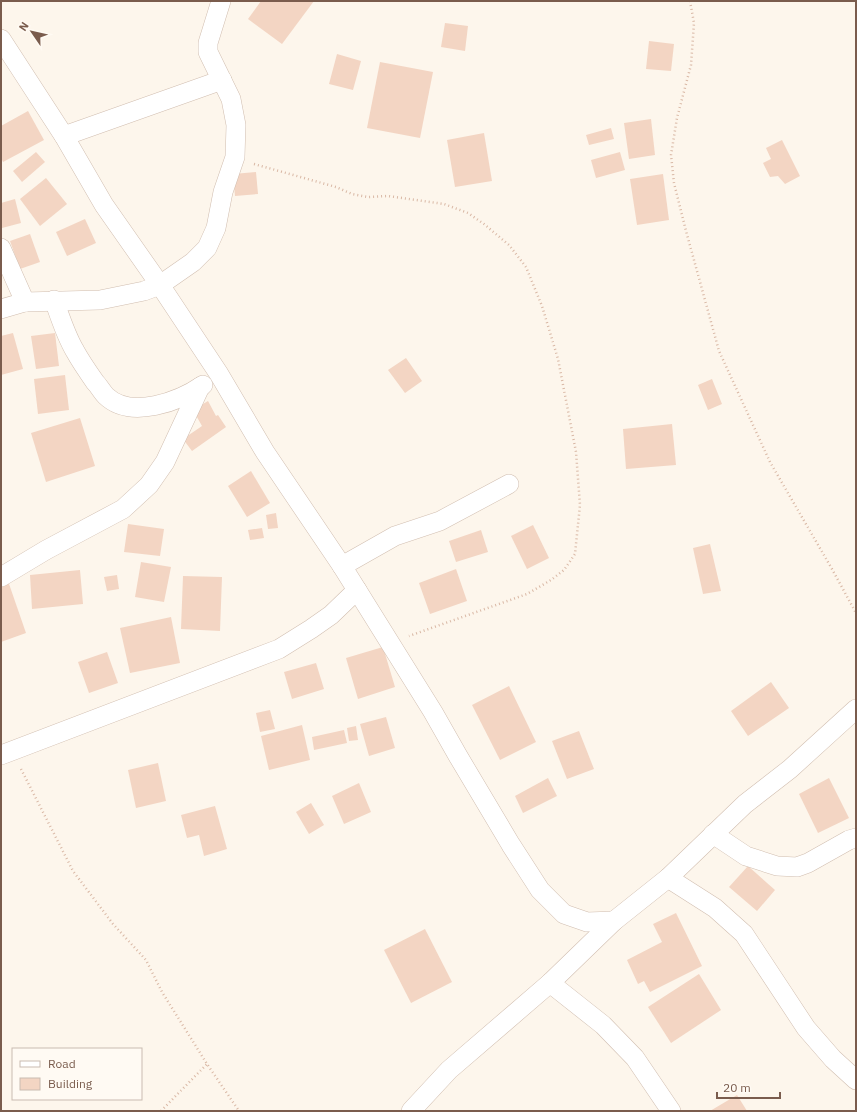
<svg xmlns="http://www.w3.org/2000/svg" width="857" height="1112" font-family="'IBM Plex Sans',sans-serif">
	<rect width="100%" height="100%" fill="#fdf6ec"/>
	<!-- building -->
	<g fill="#f3d5c3">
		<path d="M261,1H314L282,44L248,19Z"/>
		<path d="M445,23L468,26L465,51L441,47Z"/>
		<path d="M649,41L674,44L671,71L646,69Z"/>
		<path d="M337,54L361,61L353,90L329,84Z"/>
		<path d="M380,62L433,72L420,138L367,128Z"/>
		<path d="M28,111L44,140L3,162L1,158V126Z"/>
		<path d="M651,119L655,155L629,159L624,123Z"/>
		<path d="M611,128L614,139L589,145L586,135Z"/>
		<path d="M484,133L492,181L455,187L447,140Z"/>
		<path d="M782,140L800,176L785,184L778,176L770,177L763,163L771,159L766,148Z"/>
		<path d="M36,152L45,162L22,182L13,171Z"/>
		<path d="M620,152L625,170L596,178L591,160Z"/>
		<path d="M256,172L258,194L235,196L233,174Z"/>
		<path d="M663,174L669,220L637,225L630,179Z"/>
		<path d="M46,178L67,204L40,226L20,199Z"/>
		<path d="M15,199L21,223L2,228L1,222V203Z"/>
		<path d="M85,219L96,243L67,256L56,232Z"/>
		<path d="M30,234L40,262L20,269L10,241Z"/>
		<path d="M13,333L23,369L1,375V336Z"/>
		<path d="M55,333L59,366L36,369L31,336Z"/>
		<path d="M406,358L422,381L405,393L388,370Z"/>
		<path d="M65,375L69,410L38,414L34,379Z"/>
		<path d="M712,379L722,404L708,410L698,385Z"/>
		<path d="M208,401L216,416L218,415L226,427L192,451L183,439L202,426L193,410Z"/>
		<path d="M80,418L95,466L46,482L31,433Z"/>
		<path d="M672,424L676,465L626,469L623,429Z"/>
		<path d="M251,471L270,503L247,517L228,486Z"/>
		<path d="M276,513L278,528L268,529L266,515Z"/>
		<path d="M128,524L164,529L160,556L124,552Z"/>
		<path d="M533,525L549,558L527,569L511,536Z"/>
		<path d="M262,528L264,538L250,540L248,530Z"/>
		<path d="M481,530L488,552L456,562L449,541Z"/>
		<path d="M710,544L721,591L703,594L693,548Z"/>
		<path d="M141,562L171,567L164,602L135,597Z"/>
		<path d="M456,569L467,601L430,614L419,583Z"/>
		<path d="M80,570L83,604L32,609L30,575Z"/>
		<path d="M117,575L119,589L107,591L104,577Z"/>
		<path d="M183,576L222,577L220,631L181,629Z"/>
		<path d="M8,581L26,633L1,642V584Z"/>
		<path d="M171,617L180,663L130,673L120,628Z"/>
		<path d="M383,647L395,687L358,699L346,658Z"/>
		<path d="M107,652L118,683L89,693L78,662Z"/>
		<path d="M316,663L324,689L292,699L284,672Z"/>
		<path d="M771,682L789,708L748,736L731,711Z"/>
		<path d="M509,686L536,742L500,760L472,705Z"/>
		<path d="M270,710L275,729L260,732L256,713Z"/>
		<path d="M386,717L395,748L369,756L360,724Z"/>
		<path d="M302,725L310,760L269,770L261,736Z"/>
		<path d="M356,726L358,740L349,741L347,728Z"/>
		<path d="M344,730L347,743L314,750L312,737Z"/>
		<path d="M579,731L594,769L567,779L552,741Z"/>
		<path d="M158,763L166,801L136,808L128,770Z"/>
		<path d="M548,778L557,796L523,813L515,796Z"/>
		<path d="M829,778L849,818L818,833L799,794Z"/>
		<path d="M359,783L371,812L344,824L332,796Z"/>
		<path d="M311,803L324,825L309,834L296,812Z"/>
		<path d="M215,806L227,849L204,856L199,835L187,838L181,815Z"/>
		<path d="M748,866L775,890L757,911L729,887Z"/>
		<path d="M676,913L702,966L650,992L644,981L638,984L627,960L662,942L653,924Z"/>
		<path d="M425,929L452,982L411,1003L384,950Z"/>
		<path d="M699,974L721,1010L671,1043L648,1007Z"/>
		<path d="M737,1095L747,1111H710Z"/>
	</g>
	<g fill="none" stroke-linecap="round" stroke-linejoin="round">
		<!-- street casing -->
		<g stroke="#d1beb0" stroke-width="20">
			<g id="street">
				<path d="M1,39L64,136L104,205L160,285L219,374L265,452L342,566L433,712L458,756L511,845L540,890L564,914L587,922L614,921"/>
				<path d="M64,136L222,80"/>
				<path d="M1,248L25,302"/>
				<path d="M54,300C60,317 66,336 75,351C81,362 88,372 95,382C99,386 102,392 106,396C131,420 180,401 203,385"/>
				<path d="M1,309L25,302L100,300L144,291L160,285L193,262L207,248L216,228L223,192L235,157L236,125L231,99L208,52V43L221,1"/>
				<path d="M342,566L395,536L440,521L509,484"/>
				<path d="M1,577L46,550L123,509L149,485L165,462L200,387"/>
				<path d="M1,755L279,649L311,629L331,615L357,590"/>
				<path d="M713,834L746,856L777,866L797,867L808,863L849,840L856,838"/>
				<path d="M668,878L715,908L744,934L806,1028L833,1059L856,1080"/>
				<path d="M550,983L603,1025L635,1058L671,1111"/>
				<path d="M411,1111L449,1070L550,983L614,921L668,878L745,804L790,769L856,709"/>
			</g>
		</g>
		<!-- path -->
		<g stroke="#d9b8a5" stroke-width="2.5" stroke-dasharray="1 3" stroke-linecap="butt">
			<path d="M690,1L694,23L691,65L677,118L671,155L674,183L686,231L719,351L770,462L832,569L856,613"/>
			<path d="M254,164L336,187L352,194L368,197L388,196L444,204L468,213L484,224L509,245L526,267L542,306L558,359L576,452L580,505L575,554L564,570L551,580L527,594L409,636"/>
			<path d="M21,769L73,871L113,924L146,960L162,992L207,1064L239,1111"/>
			<path d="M161,1111L207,1064"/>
		</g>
		<!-- street -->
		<use href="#street" stroke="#fff" stroke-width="19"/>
	</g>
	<!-- border -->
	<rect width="857" height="1112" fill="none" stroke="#7a5c4d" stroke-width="4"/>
	<!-- legend -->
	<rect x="12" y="1048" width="130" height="52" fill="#fffaf3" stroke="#cabbb1"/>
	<rect x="20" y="1061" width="20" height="6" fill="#ffffff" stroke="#cabbb1"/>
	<text x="48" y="1068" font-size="12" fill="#7a5c4d">Road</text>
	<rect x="20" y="1078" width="20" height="12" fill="#f3d5c3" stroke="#cabbb1"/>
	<text x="48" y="1088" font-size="12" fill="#7a5c4d">Building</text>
	<!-- north arrow -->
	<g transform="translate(32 32) rotate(304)" stroke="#fffaf3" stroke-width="3" paint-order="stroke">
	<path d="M0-3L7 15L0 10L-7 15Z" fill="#7a5c4d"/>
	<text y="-6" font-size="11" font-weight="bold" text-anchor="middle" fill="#7a5c4d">N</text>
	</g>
	<!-- scale -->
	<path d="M717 1092v6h63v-6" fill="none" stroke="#7a5c4d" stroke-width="2"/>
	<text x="723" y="1092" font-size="12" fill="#7a5c4d" stroke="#fffaf3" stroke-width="3" paint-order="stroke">20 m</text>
</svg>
